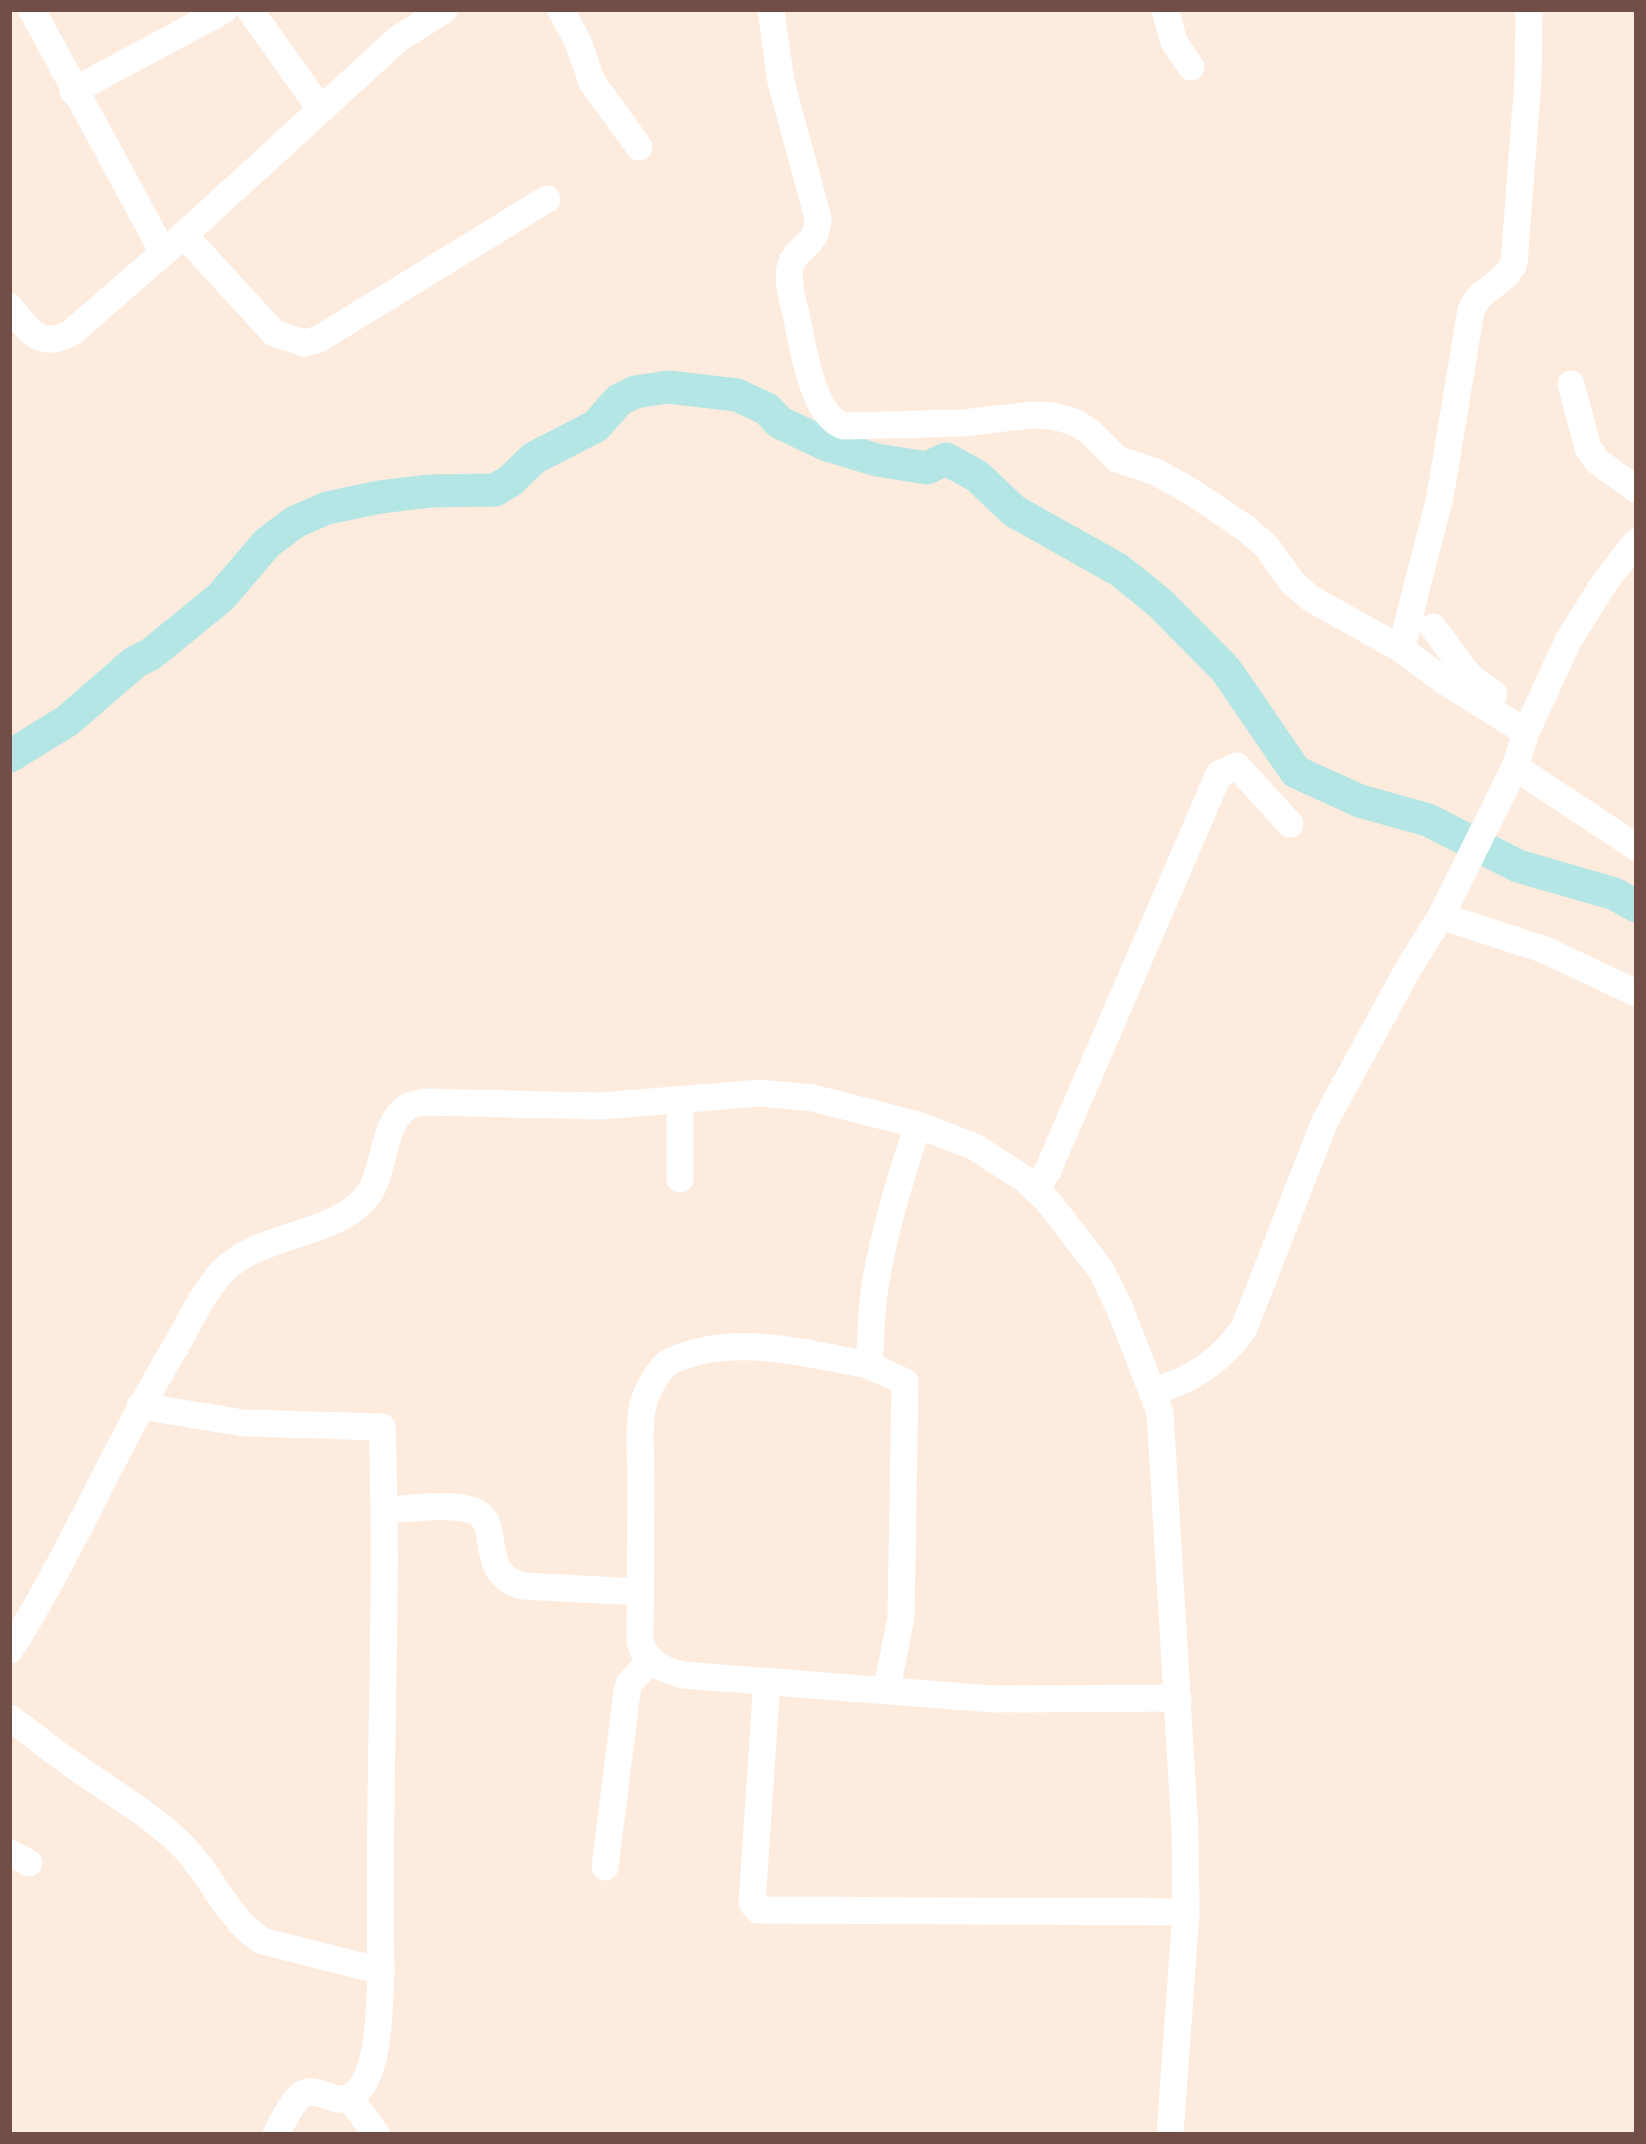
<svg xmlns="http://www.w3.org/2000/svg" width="1646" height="2144" font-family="'Work Sans',sans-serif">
	<rect width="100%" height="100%" fill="#fdebde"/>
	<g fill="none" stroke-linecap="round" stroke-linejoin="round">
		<!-- river -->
		<path stroke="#b3e6e4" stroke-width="33" d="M10,756L67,721L135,662L151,654L221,597L267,543L295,522L327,508L380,497L430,491L495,490L510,481L534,458L596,426L619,400L635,392L668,387L737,395L767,409L779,422L827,445L877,460L927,468L946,459L977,476L1014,511L1119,570L1160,603L1226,670L1296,772L1360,801L1428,820L1518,866L1615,894L1636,906"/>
		<!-- minor -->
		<g stroke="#fff" stroke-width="27">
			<path d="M32,10L163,252"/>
			<path d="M250,10L321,110"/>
			<path d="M561,10L578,42L592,82L639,147"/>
			<path d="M771,10L781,82L818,218C818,247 795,246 790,268C787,283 793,300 796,314C802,342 812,417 844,426L963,423L1031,415L1054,416L1074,422L1089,431L1117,459L1156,472L1192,492L1248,530L1268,548L1292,582L1310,598L1401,649L1446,682L1526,732"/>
			<path d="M1165,10L1174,42L1191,67"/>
			<path d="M73,91L224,10"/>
			<path d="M184,235L274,333L304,343L319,339L547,199"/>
			<path d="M10,307C28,330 40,350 71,333L184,235L398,39L444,10"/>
			<path d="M1571,384L1588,448L1597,461L1636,489"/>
			<path d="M1433,627L1470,677L1494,694"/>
			<path d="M1401,649L1440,497L1471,310C1479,289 1506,283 1514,263L1528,80L1529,10"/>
			<path d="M1515,767L1636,847"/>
			<path d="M1441,916L1545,950L1636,993"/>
			<path d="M918,1125L975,1147L1026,1180L1047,1200L1101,1270L1120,1309L1160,1412L1185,1831L1186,1912L1170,2134"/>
			<path d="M680,1179V1100"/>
			<path d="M1036,1190L1048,1170L1219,774L1237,766L1290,824"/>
			<path d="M869,1365C807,1354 733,1332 671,1361C659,1367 650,1386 645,1398C637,1423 641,1455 641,1480C641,1534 640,1587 640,1641C645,1662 663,1670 683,1675L993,1699L1178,1698"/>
			<path d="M1153,1391C1191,1381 1222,1360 1244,1328L1325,1121L1407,971L1441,916L1515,767L1526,732L1568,641L1605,582L1636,542"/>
			<path d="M140,1406L243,1423L382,1427C389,1608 377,1789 381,1971"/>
			<path d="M385,1510C409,1509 452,1502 474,1511C504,1523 475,1574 523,1586L640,1592"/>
			<path d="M10,1650C71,1554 114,1449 173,1351C188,1326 202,1293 223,1271C261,1233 327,1238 364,1200C386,1178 380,1125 407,1107C411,1104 419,1104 424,1102L602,1106L760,1093L813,1098L918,1125C900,1178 884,1231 875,1286C871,1312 871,1339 869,1365L905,1382L901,1617L887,1689"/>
			<path d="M767,1681L752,1903L758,1910L1186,1912"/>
			<path d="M10,1718C34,1735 56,1754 80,1770C114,1793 150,1815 180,1843C211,1873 225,1916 262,1941L381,1971C379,2002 382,2079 350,2097C335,2106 316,2084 301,2095C290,2104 283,2122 276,2134"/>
			<path d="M10,1853L29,1863"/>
			<path d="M605,1867L627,1692L629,1684L650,1660"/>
			<path d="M350,2098L376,2134"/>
		</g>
	</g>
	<!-- border -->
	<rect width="1646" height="2144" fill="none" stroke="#734e46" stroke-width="24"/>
</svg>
